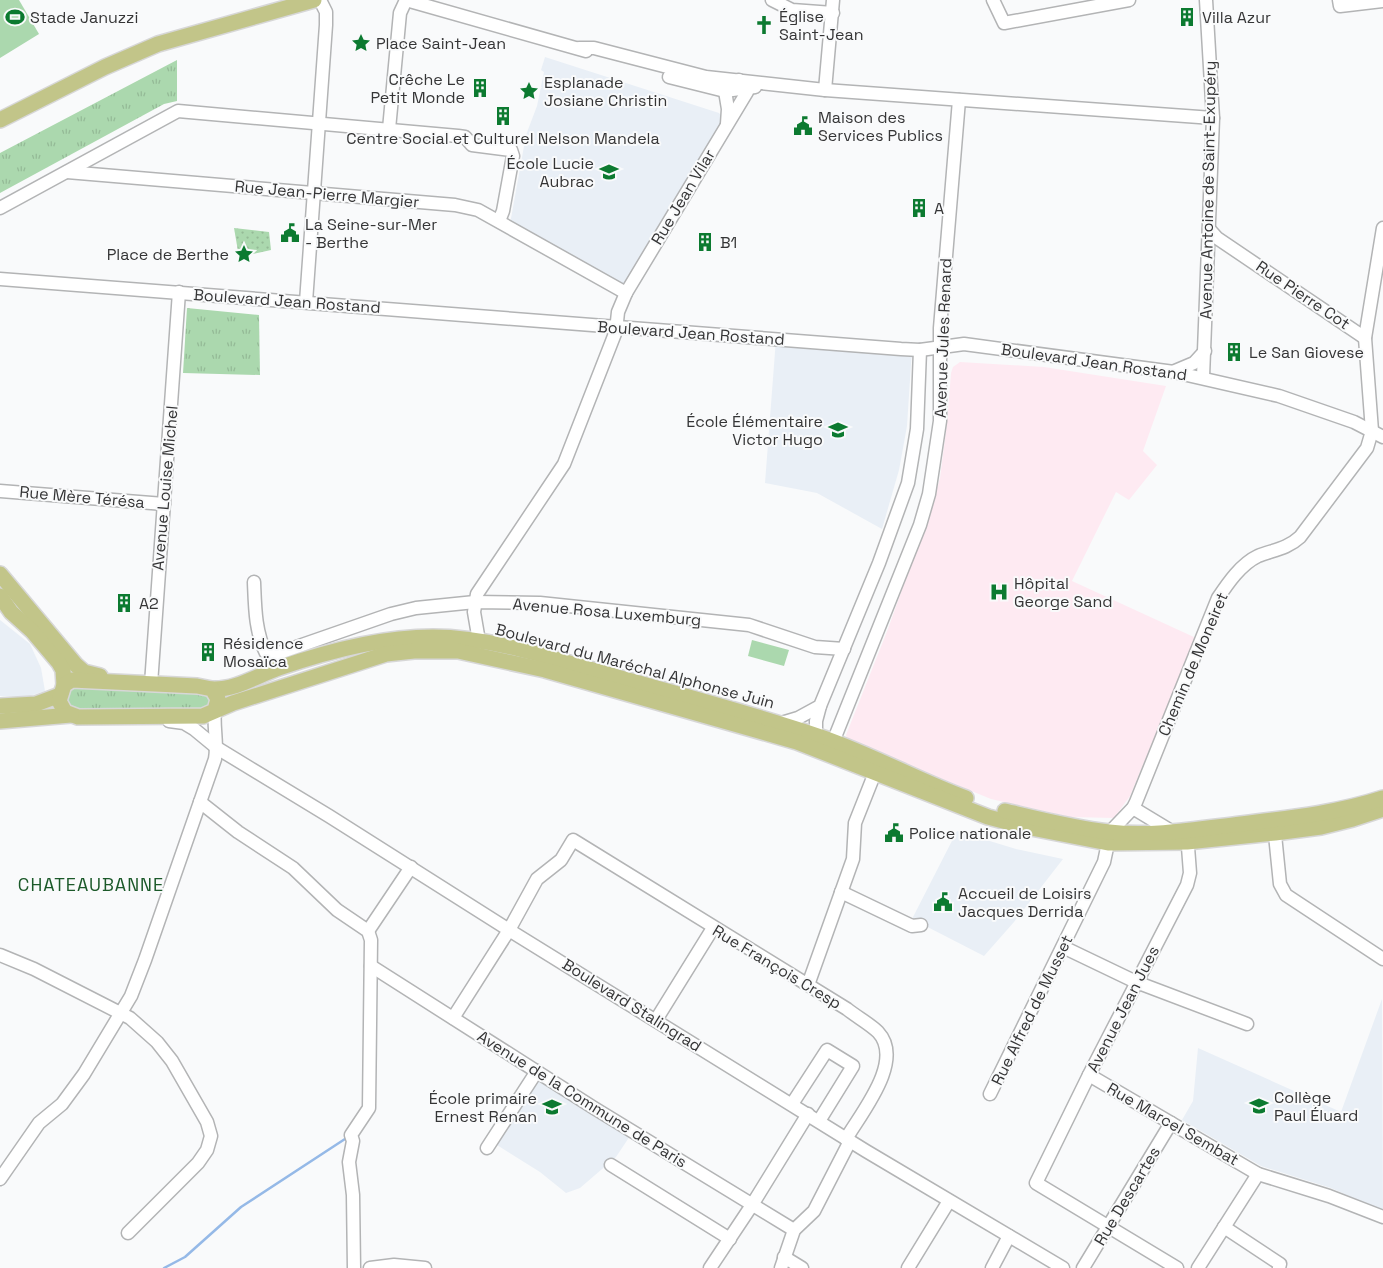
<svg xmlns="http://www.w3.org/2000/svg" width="1383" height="1268" font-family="'Space Grotesk',sans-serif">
	<defs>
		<pattern id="grass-tufts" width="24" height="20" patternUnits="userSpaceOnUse" patternTransform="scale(1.25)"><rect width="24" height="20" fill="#abd8ae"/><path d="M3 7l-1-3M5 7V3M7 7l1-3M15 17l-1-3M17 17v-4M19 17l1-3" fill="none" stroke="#94ba96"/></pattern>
		<pattern id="park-dots" width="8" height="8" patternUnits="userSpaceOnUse" patternTransform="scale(1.25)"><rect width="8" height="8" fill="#abd8ae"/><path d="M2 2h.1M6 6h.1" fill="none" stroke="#94ba96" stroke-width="1.8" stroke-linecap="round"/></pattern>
	</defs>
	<rect width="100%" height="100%" fill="#f9fafb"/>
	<!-- built -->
	<g fill="#e9eff6">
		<path d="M545,57L719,113L727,124L626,293L510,224L526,135L537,106L544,72L541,70Z"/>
		<path d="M776,339L912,349L907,426L899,470L882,529L817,493L765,483Z"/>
		<path d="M0,620L30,644L41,668L45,691L27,697L0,696Z"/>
		<path d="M957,831L1016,849L1063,859L1014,922L984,956L912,919Z"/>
		<path d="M1382,999L1383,1211L1331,1188L1261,1166L1182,1120L1193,1101L1198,1048L1341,1112Z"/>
		<path d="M538,1077L630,1136L616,1157L580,1188L566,1193L540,1172L497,1145Z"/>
	</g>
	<!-- medical -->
	<path fill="#feeaf2" d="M960,362L1044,367L1166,386L1143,451L1157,465L1129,500L1116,492L1072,581L1196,638L1130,796L1114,818L1070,817L991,799L847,740L846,735L888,629L933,502L940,478L947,423L951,373L953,367Z"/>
	<!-- grass -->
	<g fill="url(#grass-tufts)">
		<path d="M177,60V101L164,104L0,193V153Z"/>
		<path d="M187,308L259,315L260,375L183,373Z"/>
		<path d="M64,685L205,687L215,710L78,717L60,695Z"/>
	</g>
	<!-- park -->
	<path fill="url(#park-dots)" d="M234,228L269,232L271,250L239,257Z"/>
	<!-- pitch -->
	<g fill="#abd8ae">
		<path d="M0,0H19L39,34L0,58Z"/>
		<path d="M752,640L789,650L784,666L748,656Z"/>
	</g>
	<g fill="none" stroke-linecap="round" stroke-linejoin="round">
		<!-- stream -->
		<path stroke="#95b9e7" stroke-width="2.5" d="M164,1268L185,1257L241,1207L348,1137"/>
		<!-- minor casing -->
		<g stroke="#b3b4b5" stroke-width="15">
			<g id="minor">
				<path d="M406,0L586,51"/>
				<path d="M772,0L792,10L833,13"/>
				<path d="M993,0L1004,23L1129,0"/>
				<path d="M1339,0L1340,6L1383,1"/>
				<path d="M579,48H594L706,77L825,90L1213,118"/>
				<path d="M669,77L725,91L755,87"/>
				<path d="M825,90L833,0"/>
				<path d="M727,124L728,109L725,91L728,86"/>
				<path d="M389,129L400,13L406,0"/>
				<path d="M67,172L455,205L478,210L626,293"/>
				<path d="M0,208L178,111L458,136L465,137L472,145L511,150L513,156L503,211L499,221"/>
				<path d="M1209,229L1217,238L1365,338"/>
				<path d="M0,279L901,349L920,350L964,344L1174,372L1279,396L1354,422L1383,437"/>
				<path d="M306,302L326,25V12L320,0"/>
				<path d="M1175,371L1194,363L1205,351"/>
				<path d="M1203,377L1213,118L1206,0"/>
				<path d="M0,491L164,504"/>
				<path d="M254,582C255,606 255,632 266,653L276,654L391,614L416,608L475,602L540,603L749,625L815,647L844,649"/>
				<path d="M479,641L474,612L477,594L564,464L616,331L618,312L626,293L747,92L744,84L739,80"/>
				<path d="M151,684L179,292"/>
				<path d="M169,721L184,723L194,729L217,748L329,816L509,930L866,1151L1063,1268"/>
				<path d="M778,724L798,718L820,706L879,563L908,483L917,429L920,350"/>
				<path d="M816,736V721L820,706"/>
				<path d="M833,742L920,525L929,494L940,421V328L959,100"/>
				<path d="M200,802L238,832L293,868L337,910L368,931L371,940L369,1108L351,1135L353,1141L349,1162L353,1195L354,1268"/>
				<path d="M1133,808L1171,831"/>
				<path d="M1274,825L1280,884L1286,895L1383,959"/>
				<path d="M1110,832L1133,808L1136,802L1218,598C1228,583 1241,564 1258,556C1273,550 1287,549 1300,537L1367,448L1372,431L1365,338L1383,228"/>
				<path d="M841,892L912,926L921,925"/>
				<path d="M368,931L411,867"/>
				<path d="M1063,947L1136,982L1247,1024"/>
				<path d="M0,955L34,969L130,1018L157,1042L172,1061L207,1122L211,1136L207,1150L198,1163L128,1233"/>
				<path d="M371,966L594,1108L794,1230"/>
				<path d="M808,985L853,859L855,823L878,765"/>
				<path d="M453,1018L509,930L537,879L561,860L573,840L847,1009C857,1017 870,1024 878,1032C905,1061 861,1113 846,1139"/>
				<path d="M656,1020L713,928"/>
				<path d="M1089,1075L1258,1174L1329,1196L1383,1217"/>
				<path d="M990,1094L1104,862L1108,843"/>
				<path d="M792,1104L827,1050L853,1066L819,1121"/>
				<path d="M487,1148L537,1071"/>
				<path d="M611,1165L730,1239"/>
				<path d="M0,1179L39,1123L62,1104L84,1074L131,996L145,960L215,759C218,743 213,727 215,710"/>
				<path d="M1224,1227L1280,1264L1279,1268"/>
				<path d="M784,1257L802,1268"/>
				<path d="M370,1268L394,1265L425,1268"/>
				<path d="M710,1268L752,1205L808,1114"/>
				<path d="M781,1268L794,1230L814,1211L850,1141"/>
				<path d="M908,1268L949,1201"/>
				<path d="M992,1268L1009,1236"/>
				<path d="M1083,1268L1171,1123"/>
				<path d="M1177,1268L1036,1183L1089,1075L1187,885L1190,873L1187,834"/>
				<path d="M1198,1268L1258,1174"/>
			</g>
		</g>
		<!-- major casing -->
		<g stroke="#d7d7d7" stroke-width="18">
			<g id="major">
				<path d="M0,120L105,67L158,44L314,0"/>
				<path d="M0,574L76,665L84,672L100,676"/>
				<path d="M0,596L11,612L32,631L59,663L63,670L64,685"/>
				<path d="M212,689C236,690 256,676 279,668C328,651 381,637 433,637C490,637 549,657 603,673C677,694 751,713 824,738C872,755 918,780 966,798"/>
				<path d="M0,706L36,704L60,695"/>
				<path d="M215,710L218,699L212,689L197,686L72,680L64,685L59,701L65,712L78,717L203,716L233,703L386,654L414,651H458L545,670L797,742L988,817L1026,827L1108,843L1187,842L1275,833L1321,827L1353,819L1383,809"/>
				<path d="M0,721L71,715"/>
				<path d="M1005,811C1039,819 1074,828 1109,832C1152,837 1198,829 1241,824C1290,818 1337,813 1383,798"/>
			</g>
		</g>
		<!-- minor -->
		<use href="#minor" stroke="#fff" stroke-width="12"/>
		<!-- major -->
		<use href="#major" stroke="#c2c589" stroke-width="15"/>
	</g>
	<!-- icons -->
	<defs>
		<g id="stadium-bare" transform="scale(1.5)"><path d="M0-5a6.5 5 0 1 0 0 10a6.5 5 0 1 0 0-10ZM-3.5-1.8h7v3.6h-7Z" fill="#0c7a30" stroke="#f9fafb" stroke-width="2.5" paint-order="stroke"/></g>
		<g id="building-bare" transform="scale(1.5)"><path d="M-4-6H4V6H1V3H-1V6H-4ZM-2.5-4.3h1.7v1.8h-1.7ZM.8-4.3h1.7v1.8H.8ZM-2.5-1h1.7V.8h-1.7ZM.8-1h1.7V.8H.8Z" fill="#0c7a30" stroke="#f9fafb" stroke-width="2.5" paint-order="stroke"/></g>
		<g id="church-bare" transform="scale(1.5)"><path d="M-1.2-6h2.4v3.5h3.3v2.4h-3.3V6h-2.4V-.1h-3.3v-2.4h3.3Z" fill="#0c7a30" stroke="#f9fafb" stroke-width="2.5" paint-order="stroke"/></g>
		<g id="sight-bare" transform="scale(1.5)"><path d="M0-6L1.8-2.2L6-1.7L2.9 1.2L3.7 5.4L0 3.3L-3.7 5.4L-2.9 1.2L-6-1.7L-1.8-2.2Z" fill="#0c7a30" stroke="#f9fafb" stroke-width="2.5" paint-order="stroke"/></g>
		<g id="civic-bare" transform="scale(1.5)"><path d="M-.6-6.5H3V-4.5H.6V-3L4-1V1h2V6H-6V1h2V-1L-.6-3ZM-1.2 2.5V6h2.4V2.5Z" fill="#0c7a30" stroke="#f9fafb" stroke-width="2.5" paint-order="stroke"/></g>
		<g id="school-bare" transform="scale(1.5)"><path d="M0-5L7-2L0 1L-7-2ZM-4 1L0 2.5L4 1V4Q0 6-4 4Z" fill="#0c7a30" stroke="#f9fafb" stroke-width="2.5" paint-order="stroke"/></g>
		<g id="hospital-bare" transform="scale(1.5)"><path d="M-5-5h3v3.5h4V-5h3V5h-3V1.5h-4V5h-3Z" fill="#0c7a30" stroke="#f9fafb" stroke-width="2.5" paint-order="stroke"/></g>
	</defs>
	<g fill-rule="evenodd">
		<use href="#stadium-bare" x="15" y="17"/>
		<use href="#building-bare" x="1187" y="17"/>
		<use href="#church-bare" x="764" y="25"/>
		<use href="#sight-bare" x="361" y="43"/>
		<use href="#building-bare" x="480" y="88"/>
		<use href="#sight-bare" x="529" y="91"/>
		<use href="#building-bare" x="503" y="116"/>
		<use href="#civic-bare" x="803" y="126"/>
		<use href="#school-bare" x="609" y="172"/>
		<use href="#building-bare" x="919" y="208"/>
		<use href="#civic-bare" x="290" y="233"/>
		<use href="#building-bare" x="705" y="242"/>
		<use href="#sight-bare" x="244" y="254"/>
		<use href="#building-bare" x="1234" y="352"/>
		<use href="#school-bare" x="838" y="430"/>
		<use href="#hospital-bare" x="999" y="592"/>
		<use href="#building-bare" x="124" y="603"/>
		<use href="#building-bare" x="208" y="652"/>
		<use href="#civic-bare" x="894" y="833"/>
		<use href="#civic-bare" x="943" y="902"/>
		<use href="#school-bare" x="1259" y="1106"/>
		<use href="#school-bare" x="552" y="1107"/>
	</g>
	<g text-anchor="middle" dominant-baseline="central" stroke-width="4" stroke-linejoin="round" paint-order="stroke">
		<!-- poi labels -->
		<g font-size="16" fill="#353536" stroke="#f9fafb" text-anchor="start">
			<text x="779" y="16">Église<tspan x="779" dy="18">Saint-Jean</tspan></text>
			<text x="30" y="17">Stade Januzzi</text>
			<text x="1202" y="17">Villa Azur</text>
			<text x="376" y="43">Place Saint-Jean</text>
			<text x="465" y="79" text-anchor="end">Crêche Le<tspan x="465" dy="18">Petit Monde</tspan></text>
			<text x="544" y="82">Esplanade<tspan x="544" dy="18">Josiane Christin</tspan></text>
			<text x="818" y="117">Maison des<tspan x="818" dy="18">Services Publics</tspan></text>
			<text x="503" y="138" text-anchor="middle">Centre Social et Culturel Nelson Mandela</text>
			<text x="594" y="163" text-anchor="end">École Lucie<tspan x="594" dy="18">Aubrac</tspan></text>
			<text x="934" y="208">A</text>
			<text x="305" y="224">La Seine-sur-Mer<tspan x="305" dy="18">- Berthe</tspan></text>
			<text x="720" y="242">B1</text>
			<text x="229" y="254" text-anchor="end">Place de Berthe</text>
			<text x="1249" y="352">Le San Giovese</text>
			<text x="823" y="421" text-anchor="end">École Élémentaire<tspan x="823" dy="18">Victor Hugo</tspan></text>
			<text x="1014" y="583">Hôpital<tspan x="1014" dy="18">George Sand</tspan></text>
			<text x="139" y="603">A2</text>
			<text x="223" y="643">Résidence<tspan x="223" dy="18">Mosaïca</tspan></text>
			<text x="909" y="833">Police nationale</text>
			<text x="958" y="893">Accueil de Loisirs<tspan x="958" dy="18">Jacques Derrida</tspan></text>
			<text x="1274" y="1097">Collège<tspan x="1274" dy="18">Paul Éluard</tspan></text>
			<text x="537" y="1098" text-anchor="end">École primaire<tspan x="537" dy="18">Ernest Renan</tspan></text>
		</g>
		<!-- street labels -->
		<g font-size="16" fill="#353536" stroke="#f9fafb">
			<text transform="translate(1208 190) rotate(-89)">Avenue Antoine de Saint-Exupéry</text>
			<text transform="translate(327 194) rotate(5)">Rue Jean-Pierre Margier</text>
			<text transform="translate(683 197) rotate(-59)">Rue Jean Vilar</text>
			<text transform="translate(1303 295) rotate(34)">Rue Pierre Cot</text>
			<text transform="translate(287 301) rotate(4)">Boulevard Jean Rostand</text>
			<text transform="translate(691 333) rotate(4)">Boulevard Jean Rostand</text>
			<text transform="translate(943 338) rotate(-88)">Avenue Jules Renard</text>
			<text transform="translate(1094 362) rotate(8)">Boulevard Jean Rostand</text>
			<text transform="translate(165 488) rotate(-85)">Avenue Louise Michel</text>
			<text transform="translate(82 497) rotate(5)">Rue Mère Térésa</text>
			<text transform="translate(607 612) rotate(5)">Avenue Rosa Luxemburg</text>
			<text transform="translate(1193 664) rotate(-67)">Chemin de Moneiret</text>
			<text transform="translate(635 666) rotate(15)">Boulevard du Maréchal Alphonse Juin</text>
			<text transform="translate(777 967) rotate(31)">Rue François Cresp</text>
			<text transform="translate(632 1005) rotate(32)">Boulevard Stalingrad</text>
			<text transform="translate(1123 1009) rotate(-63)">Avenue Jean Jues</text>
			<text transform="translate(1032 1010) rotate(-64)">Rue Alfred de Musset</text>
			<text transform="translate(582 1099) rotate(32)">Avenue de la Commune de Paris</text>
			<text transform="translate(1173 1124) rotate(30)">Rue Marcel Sembat</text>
			<text transform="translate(1127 1196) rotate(-59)">Rue Descartes</text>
		</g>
		<!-- neighbourhood labels -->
		<g font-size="18" letter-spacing="1" fill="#1b5929" stroke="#f9fafb">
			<text x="91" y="884">CHATEAUBANNE</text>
		</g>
	</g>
</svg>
